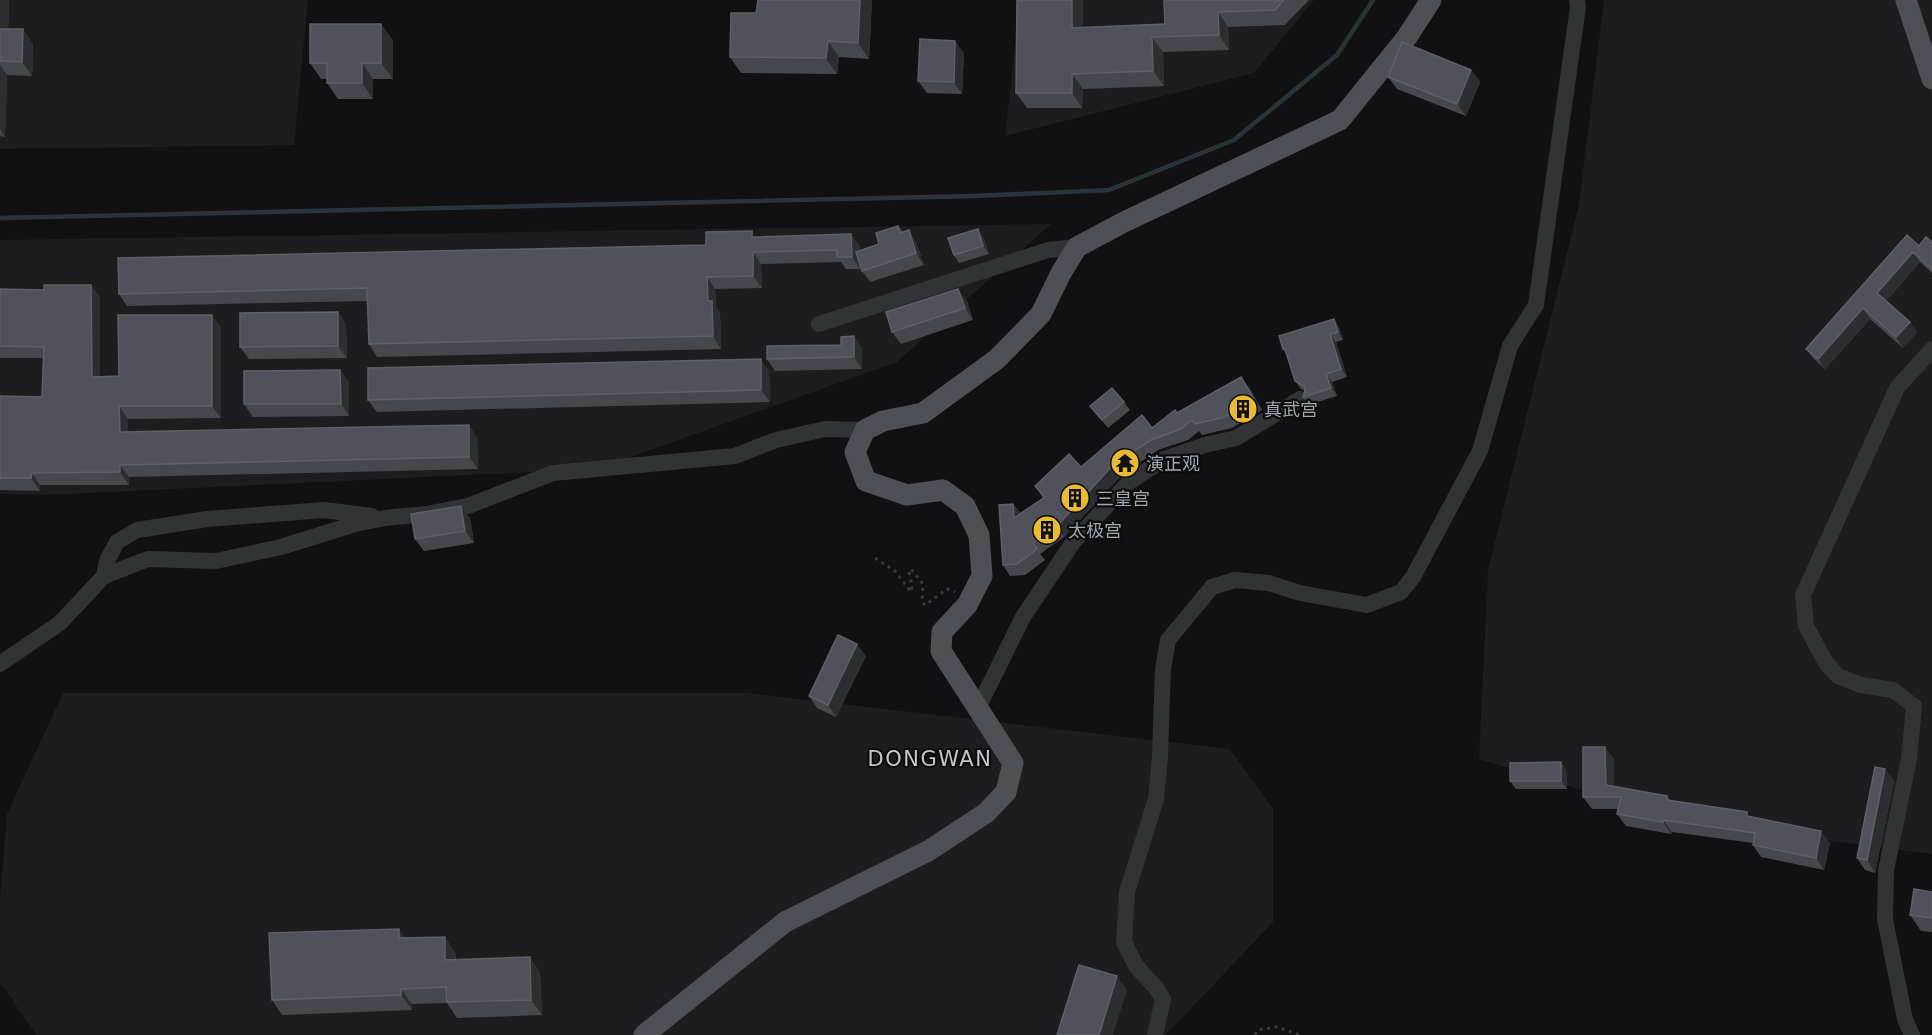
<svg xmlns="http://www.w3.org/2000/svg" width="1932" height="1035" font-family="'DejaVu Sans','Noto Sans SC',sans-serif">
	<rect width="100%" height="100%" fill="#111113"/>
	<!-- built -->
	<g fill="#1d1d1f">
		<path d="M0,0H308L294,145L0,149Z"/>
		<path d="M1020,0H1314L1254,73L1005,136Z"/>
		<path d="M1604,0H1932V854L1689,822L1479,759L1488,570L1579,204Z"/>
		<path d="M1051,224L897,362L597,469L46,495L0,494V240Z"/>
		<path d="M63,693H746L1230,749L1273,809V922L1166,1035H36L0,982V898L7,814Z"/>
	</g>
	<g fill="none" stroke-linecap="round" stroke-linejoin="round">
		<!-- stream -->
		<path stroke="#2b333a" stroke-width="4.5" d="M0,218L974,196L1109,190L1234,140L1337,55L1373,0"/>
		<!-- path -->
		<g stroke="#383a3e" stroke-width="3" stroke-dasharray="3 4.5" stroke-linecap="butt">
			<path d="M875,558L895,571L911,592L912,585L909,572L911,569L923,584L922,601L925,605L947,589L955,592"/>
			<path d="M1255,1035L1258,1030L1277,1027L1300,1035"/>
		</g>
		<!-- minor -->
		<g stroke="#323337" stroke-width="16">
			<path d="M819,324L1048,250L1077,247"/>
			<path d="M104,576L107,561L117,542L137,530L207,519L324,510L372,516"/>
			<path d="M0,664L60,623L104,576L148,559L216,561L281,547L355,524L385,518L426,514L468,506L553,473L735,456L776,440L825,429L865,430"/>
			<path d="M978,708L1023,617L1074,541L1129,482L1164,459L1205,445L1236,438L1300,399"/>
			<path d="M1155,1035L1163,999L1156,988L1136,966L1124,942L1127,892L1156,799L1160,756L1163,669L1168,640L1212,587L1235,580L1269,583L1300,593L1367,605L1401,592L1413,577L1480,451L1510,346L1536,305L1578,7L1577,0"/>
			<path d="M1912,1035L1905,1019L1885,919L1886,870L1909,759L1914,706L1893,690L1861,685L1838,676L1826,663L1806,626L1803,595L1897,388L1932,349"/>
		</g>
		<!-- major -->
		<g stroke="#4e5056" stroke-width="21">
			<path d="M1906,0L1932,79"/>
			<path d="M644,1035L785,922L928,851L986,813L1006,792L1013,763L941,651L942,632L967,605L982,576L979,535L965,506L943,490L907,495L866,481L855,452L865,430L883,421L923,413L997,359L1041,314L1061,273L1077,247L1124,222L1340,120L1407,37L1431,0"/>
		</g>
	</g>
	<!-- wall -->
	<g fill="#47484e">
		<path d="M0,0H9L8,29L33,44L32,76L7,75L5,137L0,136Z"/>
		<path d="M758,0H872L869,59L839,57L837,74L741,73L730,57L756,13Z"/>
		<path d="M1017,0H1083V27L1165,24L1164,0H1309L1285,25L1228,27L1229,50L1163,52L1164,86L1083,89L1082,108H1027L1016,93Z"/>
		<path d="M393,40V79H373V99H338L327,83V79H321L310,63Z"/>
		<path d="M964,53L962,94L927,93L918,81Z"/>
		<path d="M1471,70L1480,82L1466,116L1397,89L1388,77Z"/>
		<path d="M898,226L903,232L916,242L924,265L870,282L862,271L860,265V269H846L841,262L761,264L762,288L715,289L716,307L720,313L721,349L377,357L369,344L368,301L127,306L119,294L706,245L756,237L860,246V251L879,244Z"/>
		<path d="M983,237L989,254L959,263L954,255Z"/>
		<path d="M1932,242V273L1920,262L1886,301L1910,322L1917,332L1903,348L1870,319L1825,369L1814,359L1806,349L1919,246Z"/>
		<path d="M0,289L44,290L100,297V377L119,376L221,327V418L128,419V432L477,437L478,469L129,477V485H40V491L0,490V396L42,397L43,358H0Z"/>
		<path d="M967,301L973,320L901,344L892,332Z"/>
		<path d="M338,312L346,324L347,358L249,359L240,347Z"/>
		<path d="M1339,327L1343,340L1336,342L1347,377L1332,382L1337,396L1308,405L1303,397L1305,391L1301,389L1295,381L1287,356L1283,349Z"/>
		<path d="M862,348V369L775,371L767,359Z"/>
		<path d="M340,370L349,382V416L253,417L244,404Z"/>
		<path d="M769,371L770,402L377,412L368,400Z"/>
		<path d="M1249,387L1262,410L1232,428L1202,435L1199,431L1188,440L1158,450L1122,475L1064,537L1040,554L1045,560L1025,575L1010,576L1003,565L1013,504L1021,514L1043,498L1035,486L1081,467L1177,413Z"/>
		<path d="M1124,402L1130,410L1108,428L1090,406Z"/>
		<path d="M470,518L474,543L424,551L415,539Z"/>
		<path d="M866,656L836,717L817,708L809,696Z"/>
		<path d="M1614,759V787L1667,796L1671,801L1751,817L1830,843L1824,870L1761,857L1753,845V843L1672,832L1671,834L1626,826L1617,814L1618,809H1592L1583,797Z"/>
		<path d="M1561,762L1566,770L1567,789H1516L1510,781Z"/>
		<path d="M1885,769L1894,781L1875,873L1865,870L1857,858Z"/>
		<path d="M1932,892V932L1921,931L1910,915Z"/>
		<path d="M405,938L455,952L456,959L540,972L542,1015L457,1018L447,1003L412,1004V1010L282,1015L272,1000Z"/>
	</g>
	<!-- shaded-wall -->
	<g fill="#2d2e32">
		<path d="M0,0H9L8,43L0,32Z"/>
		<path d="M860,0H872L869,59L858,43Z"/>
		<path d="M1072,0H1083V43L1072,28Z"/>
		<path d="M1218,12L1228,27L1229,50L1219,35Z"/>
		<path d="M381,24L393,40V79L381,63Z"/>
		<path d="M23,29L33,44L32,76L22,62Z"/>
		<path d="M1152,37L1163,52L1164,86L1153,71Z"/>
		<path d="M828,41L839,57L837,74L826,58Z"/>
		<path d="M955,41L964,53L962,94L954,82Z"/>
		<path d="M362,63L373,79V99L362,83Z"/>
		<path d="M0,65L7,75L5,137L0,129Z"/>
		<path d="M1471,70L1480,82L1466,116L1457,104Z"/>
		<path d="M1072,74L1083,89L1082,108L1072,93Z"/>
		<path d="M978,229L983,237L989,254L983,246Z"/>
		<path d="M909,230L916,242L924,265L916,253Z"/>
		<path d="M851,234L860,246V269L852,257Z"/>
		<path d="M753,252L761,264L762,288L753,276Z"/>
		<path d="M1913,252L1920,262L1884,303L1877,293Z"/>
		<path d="M707,277L715,289L716,307L720,313L721,349L713,336L708,301Z"/>
		<path d="M91,285L100,297V389L92,377Z"/>
		<path d="M958,289L967,301L973,320L965,308Z"/>
		<path d="M1863,308L1870,319L1825,369L1818,359Z"/>
		<path d="M338,312L346,324L347,358L338,346Z"/>
		<path d="M212,315L221,327V418L212,406Z"/>
		<path d="M1334,319L1339,327L1343,340L1338,332Z"/>
		<path d="M1910,322L1917,332L1903,348L1896,337Z"/>
		<path d="M1330,334L1336,342L1347,377L1341,369Z"/>
		<path d="M854,336L862,348V369L854,357Z"/>
		<path d="M761,359L769,371L770,402L761,390Z"/>
		<path d="M340,370L349,382V416L341,404Z"/>
		<path d="M1326,374L1332,382L1337,396L1331,388Z"/>
		<path d="M1241,377L1249,387L1262,410L1254,399Z"/>
		<path d="M119,406L128,419V444L120,432Z"/>
		<path d="M469,425L477,437L478,469L469,457Z"/>
		<path d="M1114,464L1122,475L1064,537L1057,526Z"/>
		<path d="M120,465L129,477V485L120,472Z"/>
		<path d="M32,473L40,485V491L31,478Z"/>
		<path d="M1013,504L1021,515L1014,518Z"/>
		<path d="M461,506L470,518L474,543L465,531Z"/>
		<path d="M857,644L866,656L836,717L828,705Z"/>
		<path d="M1605,747L1614,759V797L1606,785Z"/>
		<path d="M1561,762L1566,770L1567,789L1561,781Z"/>
		<path d="M1885,769L1894,781L1875,873L1867,860Z"/>
		<path d="M1663,820L1672,832L1671,834L1663,822Z"/>
		<path d="M1821,831L1830,843L1824,870L1816,858Z"/>
		<path d="M399,929L410,944L399,938Z"/>
		<path d="M445,937L455,952L456,975L445,960Z"/>
		<path d="M530,957L540,972L542,1015L531,1000Z"/>
		<path d="M1117,976L1127,990L1113,1035H1099Z"/>
		<path d="M401,989L412,1004V1010L401,995Z"/>
	</g>
	<!-- building -->
	<g fill="#515259" stroke="#5e6067" stroke-width="1.5">
		<path d="M758,0H860L858,43L828,41L826,58L730,57L731,13H756Z"/>
		<path d="M1017,0H1072V28L1165,24L1164,0H1284L1275,10L1218,12L1219,35L1152,37L1153,71L1072,74V93H1016Z"/>
		<path d="M310,24H381V63H362V83H327V63H310Z"/>
		<path d="M0,29H23L22,62L0,61Z"/>
		<path d="M920,39L955,41L954,82L918,81Z"/>
		<path d="M1402,42L1471,70L1457,104L1388,77Z"/>
		<path d="M898,226L900,233L909,230L916,253L862,271L856,252L879,244L876,233Z"/>
		<path d="M978,229L983,246L954,255L948,238Z"/>
		<path d="M752,231V237L851,234L852,257H837V250L753,252V276L707,277L708,301H712L713,336L369,344L367,288L119,294L118,258L706,245V232Z"/>
		<path d="M1907,235L1919,246L1926,237L1932,242V269L1913,252L1877,293L1910,322L1896,337L1863,308L1818,359L1806,349Z"/>
		<path d="M44,285H91L92,377L119,376L118,315H212V406H119L120,432L469,425V457L120,465V472L32,473L31,478H0V396L42,397L44,347L0,346V289L44,290Z"/>
		<path d="M958,289L965,308L892,332L886,312Z"/>
		<path d="M338,312V346L240,347V313Z"/>
		<path d="M1334,319L1338,332L1330,334L1341,369L1326,374L1331,388L1303,397L1305,391L1304,386L1295,381L1285,349H1283L1279,336Z"/>
		<path d="M854,336V357L767,359V346L841,345V337Z"/>
		<path d="M761,359V390L368,400V368Z"/>
		<path d="M340,370L341,404H244V371Z"/>
		<path d="M1241,377L1254,399L1225,417L1195,424L1192,420L1181,429L1151,440L1114,464L1057,526L1033,543L1037,549L1017,564L1003,565L999,505L1013,504L1014,518L1045,497L1035,486L1069,454L1081,467L1142,415L1152,428L1175,410L1177,413Z"/>
		<path d="M1112,388L1124,402L1102,420L1090,406Z"/>
		<path d="M461,506L465,531L415,539L411,514Z"/>
		<path d="M838,635L857,644L828,705L809,696Z"/>
		<path d="M1583,747H1605L1606,785L1667,796V800L1747,812V816L1821,831L1816,858L1753,845L1755,833L1663,820V822L1617,814L1621,797H1583Z"/>
		<path d="M1561,762V781H1510V763Z"/>
		<path d="M1875,767L1885,769L1867,860L1857,858Z"/>
		<path d="M1914,889L1932,892V918L1910,915Z"/>
		<path d="M399,929V938L445,937V960L530,957L531,1000L447,1002L446,987L401,989V995L272,1000L269,933Z"/>
		<path d="M1079,965L1117,976L1099,1035H1057Z"/>
	</g>
	<!-- icons -->
	<defs>
		<g id="building-disc" transform="scale(1.5)"><circle r="9.5" fill="#eaba32" stroke="#0c0c0d"/><path d="M-4-6H4V6H1V3H-1V6H-4ZM-2.5-4.3h1.7v1.8h-1.7ZM.8-4.3h1.7v1.8H.8ZM-2.5-1h1.7V.8h-1.7ZM.8-1h1.7V.8H.8Z" fill="#111"/></g>
		<g id="temple-disc" transform="scale(1.5)"><circle r="9.5" fill="#eaba32" stroke="#0c0c0d"/><path d="M0-6L5-2H3V0L6.5 2.5H4V6H1.5V3h-3V6H-4V2.5H-6.5L-3 0V-2H-5Z" fill="#111"/></g>
	</defs>
	<g fill-rule="evenodd">
		<use href="#building-disc" x="1243" y="409"/>
		<use href="#temple-disc" x="1125" y="463"/>
		<use href="#building-disc" x="1075" y="498"/>
		<use href="#building-disc" x="1047" y="530"/>
	</g>
	<g text-anchor="middle" dominant-baseline="central" stroke-width="4.5" stroke-linejoin="round" paint-order="stroke">
		<!-- poi labels -->
		<g font-size="18" fill="#a3a7b3" stroke="#0c0c0d" text-anchor="start">
			<text x="1264" y="409">真武宫</text>
			<text x="1146" y="463">演正观</text>
			<text x="1096" y="498">三皇宫</text>
			<text x="1068" y="530">太极宫</text>
		</g>
		<!-- quarter labels -->
		<g font-size="21" letter-spacing="1.5" fill="#c4c6cf" stroke="#0c0c0d">
			<text x="930" y="759">DONGWAN</text>
		</g>
	</g>
</svg>
